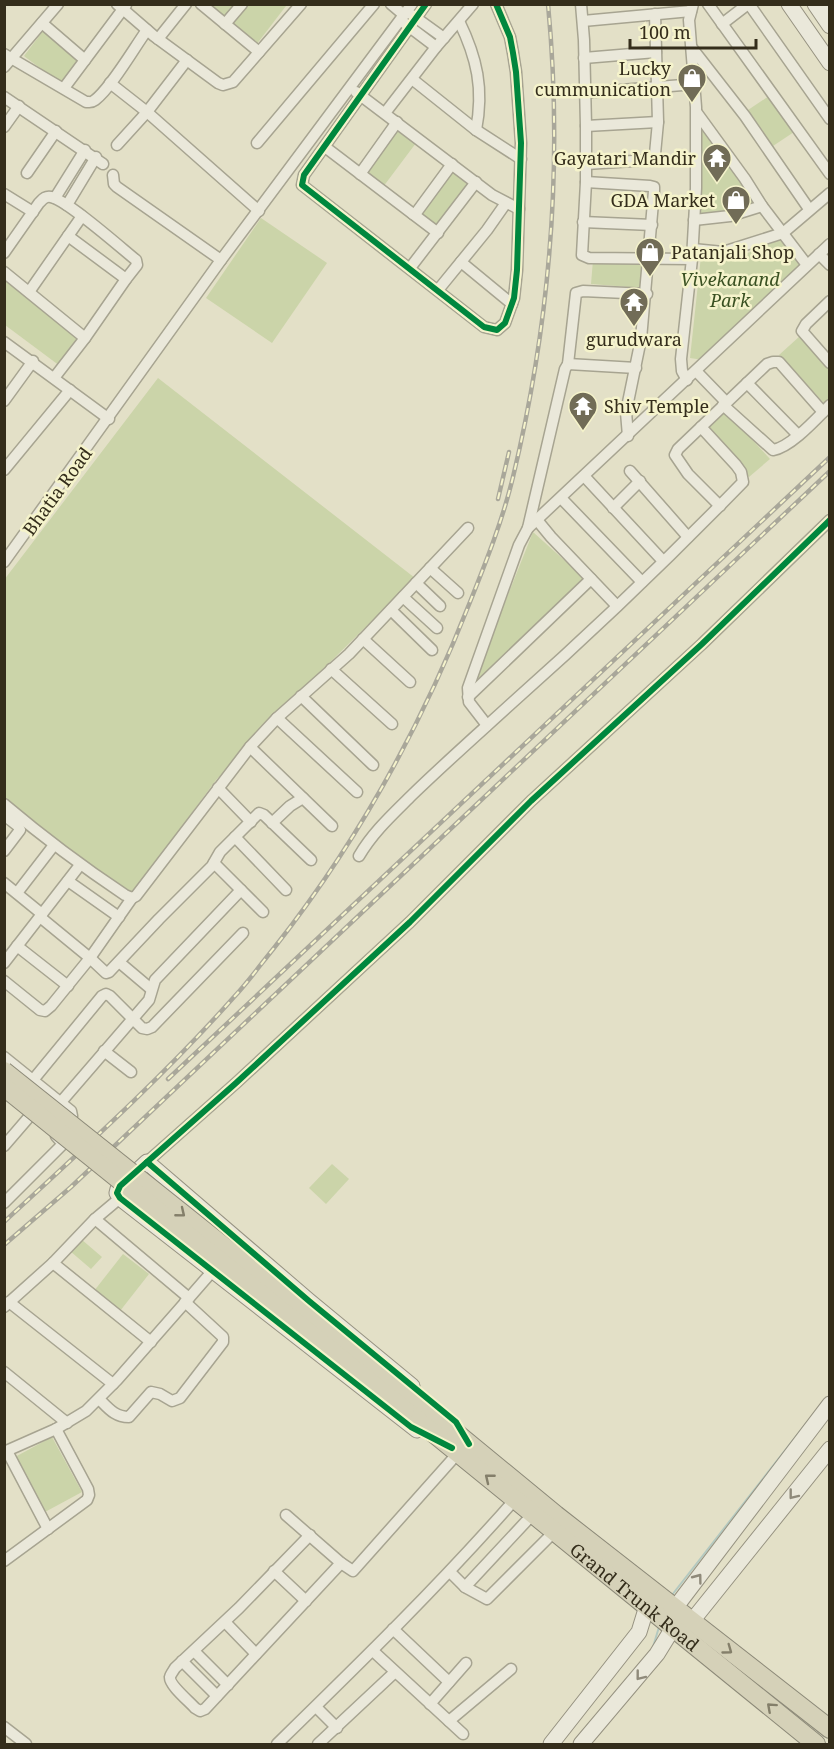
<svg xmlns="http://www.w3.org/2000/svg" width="834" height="1749" font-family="'Noto Serif',serif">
	<rect width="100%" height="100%" fill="#e3e0c7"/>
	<!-- green -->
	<g fill="#cbd4a9">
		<path d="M283,4L286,6L256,45L203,5Z"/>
		<path d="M43,31L80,59L61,84L24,56Z"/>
		<path d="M769,96L794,132L773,146L748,110Z"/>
		<path d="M696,113L762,206L694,220Z"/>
		<path d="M397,129L416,143L383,187L364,173Z"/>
		<path d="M453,170L472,184L437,229L419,215Z"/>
		<path d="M261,218L327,263L272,343L206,298Z"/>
		<path d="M781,237L803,264L703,360L690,358L701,256H740L763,247Z"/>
		<path d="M593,260L644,264L642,288L591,284Z"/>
		<path d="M4,280L82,338L60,366L5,325Z"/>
		<path d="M800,336L829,369V398L824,403L779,355Z"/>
		<path d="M158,378L415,578L300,692L216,780L133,893L72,853L5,799L4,580Z"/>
		<path d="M725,410L770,459L749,477L705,429Z"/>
		<path d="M533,532L585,579L480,677L474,680Z"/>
		<path d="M332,1164L349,1179L326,1204L309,1188Z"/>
		<path d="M81,1239L102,1257L91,1269L70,1251Z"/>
		<path d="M123,1254L149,1274L120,1311L94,1291Z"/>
		<path d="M52,1437L82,1492L45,1512L15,1457Z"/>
	</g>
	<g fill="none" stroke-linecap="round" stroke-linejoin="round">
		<!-- stream -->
		<g stroke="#b4c9c0" stroke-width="2">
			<path d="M672,1595L808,1421"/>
			<path d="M653,1647L659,1627"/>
		</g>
		<!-- street casing -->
		<g stroke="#a7a491" stroke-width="13">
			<g id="street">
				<path d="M117,4L154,36L218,83L223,85L233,82L301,4"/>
				<path d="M201,4L259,52"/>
				<path d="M391,4L404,15"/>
				<path d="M426,4L304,175L302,185L484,327L497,330L505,323L514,298L517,270L521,143L516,72L513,53L510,37L496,4"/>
				<path d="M581,4L584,40L586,126V182L582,255L589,258L692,259"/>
				<path d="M708,4L830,174"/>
				<path d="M749,4L830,119"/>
				<path d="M412,15L444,38"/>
				<path d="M459,21C477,58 484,89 476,130"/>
				<path d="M583,21L691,11"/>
				<path d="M403,22L436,47"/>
				<path d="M42,23L85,60"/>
				<path d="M225,24L242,4"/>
				<path d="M722,24L748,4"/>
				<path d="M158,39L186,4"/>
				<path d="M692,48L745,116L809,209"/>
				<path d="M4,54L86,102C91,102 91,103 95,100C111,88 134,48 147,30"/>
				<path d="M584,58L656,52"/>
				<path d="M4,67L58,4"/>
				<path d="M412,79L476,130L521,159"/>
				<path d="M110,83L147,112L259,211"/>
				<path d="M64,88L126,5"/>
				<path d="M356,92L492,195L519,209"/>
				<path d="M584,93L695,84"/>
				<path d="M4,97L103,164"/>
				<path d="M385,113L436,47L473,4"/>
				<path d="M697,113L745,179L762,206L807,265"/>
				<path d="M586,126L658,122"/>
				<path d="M4,127L19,106"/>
				<path d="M257,143L374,4"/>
				<path d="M117,145L147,112L187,60"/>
				<path d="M325,147L413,214L416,213L452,164"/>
				<path d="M586,164L649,160L655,154L658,122L655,14"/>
				<path d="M27,173L56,131"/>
				<path d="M360,174L397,122"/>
				<path d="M113,175L114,184L117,187L221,260"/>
				<path d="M586,182L650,186L654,187V191L641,339L626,412L628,436"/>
				<path d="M4,194L33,212"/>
				<path d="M55,198L85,150"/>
				<path d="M67,205L96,157"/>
				<path d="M413,214L438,233"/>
				<path d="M694,220L730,216L762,206"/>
				<path d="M583,222L652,225"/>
				<path d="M693,249L723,252L783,233L830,193"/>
				<path d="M4,253L39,203C43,199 45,196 51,197C67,200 120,247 136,260L137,265L126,279L68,236"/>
				<path d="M819,254L830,265"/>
				<path d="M461,262L512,304"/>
				<path d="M410,268L476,182"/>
				<path d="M4,272L85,338L54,378"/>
				<path d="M438,290L487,230L506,203"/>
				<path d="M29,292L82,216"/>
				<path d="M830,301L806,324L802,331L830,363"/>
				<path d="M85,338L126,279"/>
				<path d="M4,342L109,419"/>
				<path d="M568,364L636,368"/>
				<path d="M696,371L726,402"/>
				<path d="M687,380L682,371L681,359L692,259L696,188V107L689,20L693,4"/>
				<path d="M747,383L798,435"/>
				<path d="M4,401L33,361"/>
				<path d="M723,405L773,450C791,447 816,419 830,405"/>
				<path d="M4,470L70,390"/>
				<path d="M630,471L688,537"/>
				<path d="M584,476L663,561"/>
				<path d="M561,498L642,582"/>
				<path d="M720,506L688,474L675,455L678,449L767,364L773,362H779L823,412"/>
				<path d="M613,508L640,481"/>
				<path d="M537,520L551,537L617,606"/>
				<path d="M528,528L565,369L568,364L576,293L583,291L647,294"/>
				<path d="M4,562L221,260L412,4"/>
				<path d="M430,568L458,593"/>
				<path d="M416,583L440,606"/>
				<path d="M403,597L437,628"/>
				<path d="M391,610L432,650"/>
				<path d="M363,639L410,682"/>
				<path d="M331,669L392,724"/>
				<path d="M301,696L373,765"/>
				<path d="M468,697L591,579"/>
				<path d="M277,718L357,792"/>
				<path d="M486,724L469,702L468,688L519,545L528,528L830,244"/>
				<path d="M250,747L332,826"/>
				<path d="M218,788L251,822"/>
				<path d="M4,804C43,837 83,867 125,895L132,898L136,896L250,747L277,718L349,654L468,528"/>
				<path d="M4,815L18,826L20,830L4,851"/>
				<path d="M272,823L290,806L303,798"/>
				<path d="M235,837L286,890"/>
				<path d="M359,856C373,832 393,814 412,795C445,763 479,733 513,702C592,632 669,558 743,482L741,472L736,465L701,427"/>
				<path d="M214,863L263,912"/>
				<path d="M68,881L119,917"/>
				<path d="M4,883L42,914"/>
				<path d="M17,893L54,845"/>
				<path d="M40,917L90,958L132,898"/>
				<path d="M17,946L68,986"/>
				<path d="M119,962L151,989"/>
				<path d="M4,963L80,865"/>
				<path d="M4,981L40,1010L45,1011L51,1006L90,958L106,973L109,972L159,919L212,866L220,852L259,813L264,815L311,860"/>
				<path d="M104,1051L131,1072"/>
				<path d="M4,1057L71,1111L72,1116L64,1124"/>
				<path d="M33,1080L102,996L106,994L110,996L142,1028L147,1029L152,1027L243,933"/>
				<path d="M61,1102L149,1000L155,980L241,890"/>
				<path d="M4,1146L29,1117"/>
				<path d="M147,1162L236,1083L410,922L531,801L702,644L830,520"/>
				<path d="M4,1203L63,1144L56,1136"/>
				<path d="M95,1219L189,1298L216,1267"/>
				<path d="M53,1263L151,1342"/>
				<path d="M9,1302L113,1384"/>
				<path d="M4,1307L53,1263L95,1219L120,1198"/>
				<path d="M4,1372L67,1423"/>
				<path d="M99,1399C109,1409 115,1417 129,1417L151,1392L160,1394L172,1401L180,1398L223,1342V1337L185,1302"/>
				<path d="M7,1451L48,1529"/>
				<path d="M4,1452L56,1429L86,1411L117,1380L189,1298"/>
				<path d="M286,1515L341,1563L353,1571L458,1453"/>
				<path d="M310,1535L239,1608L175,1668C174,1670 170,1675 170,1677C169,1685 190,1702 195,1708L200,1711L205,1709L341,1563"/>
				<path d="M4,1561L87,1500L89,1495L88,1489L56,1429"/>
				<path d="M274,1571L306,1601"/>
				<path d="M450,1572L465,1587L487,1599L554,1532"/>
				<path d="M465,1587L533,1514"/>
				<path d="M225,1622L256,1654"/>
				<path d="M393,1629L449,1682"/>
				<path d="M194,1651L228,1685"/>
				<path d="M373,1651L463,1734"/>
				<path d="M182,1661L217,1696"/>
				<path d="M430,1704L466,1663"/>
				<path d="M316,1707L337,1728"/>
				<path d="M449,1721L511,1669"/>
				<path d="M4,1727L26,1744"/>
				<path d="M277,1744C359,1664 441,1584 517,1497"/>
				<path d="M318,1744L395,1672"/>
			</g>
		</g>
		<!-- secondary casing -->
		<g stroke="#969281" stroke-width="17">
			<g id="secondary">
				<path d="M789,4L830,63"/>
				<path d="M815,4L830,26"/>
				<path d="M829,4L830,6"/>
				<path d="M412,1386L309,1301L147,1162L118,1189L117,1193L120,1198L417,1430"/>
				<path d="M682,1625L692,1621L830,1449"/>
				<path d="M551,1744L639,1632L647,1606"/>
				<path d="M581,1744L657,1654L673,1628L675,1608L830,1404"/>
			</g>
		</g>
		<!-- highway casing -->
		<g stroke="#8c8978" stroke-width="20">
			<g id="highway">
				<path d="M415,1399L556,1515L830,1729"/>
				<path id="s1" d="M405,1410L816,1744"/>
			</g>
		</g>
		<!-- street -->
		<use href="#street" stroke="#eae8da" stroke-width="10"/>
		<!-- secondary -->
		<use href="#secondary" stroke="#eae8da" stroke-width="15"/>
		<!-- highway -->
		<use href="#highway" stroke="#d5d1b8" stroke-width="18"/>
		<!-- rail casing -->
		<g stroke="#a9a79a" stroke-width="4.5">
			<g id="rail">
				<path d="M498,499L509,452"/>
				<path d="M168,1079L830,457"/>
				<path d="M4,1222C83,1149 163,1077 234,997C248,982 261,964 274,948C357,843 421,727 470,602C486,562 503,519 513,477C550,323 563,162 548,4"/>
				<path d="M4,1245L71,1187L830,471"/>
			</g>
		</g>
		<!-- rail -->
		<use href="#rail" stroke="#f5f3cb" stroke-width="2" stroke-dasharray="7" stroke-linecap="butt"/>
		<!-- highway-bridge casing -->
		<g stroke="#8c8978" stroke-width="20" stroke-linecap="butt">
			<g id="highway-bridge">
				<path d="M4,1071L415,1399"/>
				<path d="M4,1087L405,1410"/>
			</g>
		</g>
		<!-- highway-bridge -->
		<use href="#highway-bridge" stroke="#d5d1b8" stroke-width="18"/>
		<!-- cycleway casing -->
		<g stroke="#f5f3cb" stroke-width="10">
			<g id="cycleway">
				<path d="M426,4L304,175L302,185L484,327L497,330L505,323L514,298L517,270L521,143L516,72L513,53L510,37L496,4"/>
				<path d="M147,1162L236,1083L410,922L531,801L702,644L830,520"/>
				<path d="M452,1448L411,1427L120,1198L117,1193L120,1186L147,1162L309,1301L456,1422L469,1444"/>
			</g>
		</g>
		<!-- cycleway -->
		<use href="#cycleway" stroke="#00873e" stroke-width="6"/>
	</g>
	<!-- one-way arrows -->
	<defs><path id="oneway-chevron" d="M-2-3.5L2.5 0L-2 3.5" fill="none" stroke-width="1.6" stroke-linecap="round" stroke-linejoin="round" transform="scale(1.5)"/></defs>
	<g stroke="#847f6a">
		<use href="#oneway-chevron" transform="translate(181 1213) rotate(39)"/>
		<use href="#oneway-chevron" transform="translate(489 1478) rotate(-141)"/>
		<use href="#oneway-chevron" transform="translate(728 1650) rotate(36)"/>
		<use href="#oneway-chevron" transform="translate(771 1707) rotate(-138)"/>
	</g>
	<g stroke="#8f8a7a">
		<use href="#oneway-chevron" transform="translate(793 1495) rotate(128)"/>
		<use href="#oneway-chevron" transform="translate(698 1578) rotate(-53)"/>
		<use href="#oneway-chevron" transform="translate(640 1676) rotate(128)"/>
	</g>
	<!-- icons -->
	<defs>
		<g id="shop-pin" transform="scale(1.5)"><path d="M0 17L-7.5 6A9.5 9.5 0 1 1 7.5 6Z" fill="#716c57" stroke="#f5f3cb"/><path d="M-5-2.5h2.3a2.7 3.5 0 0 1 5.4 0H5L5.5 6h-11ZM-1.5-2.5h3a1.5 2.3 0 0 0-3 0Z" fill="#fff"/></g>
		<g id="temple-pin" transform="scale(1.5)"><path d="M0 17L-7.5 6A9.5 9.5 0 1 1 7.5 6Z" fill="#716c57" stroke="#f5f3cb"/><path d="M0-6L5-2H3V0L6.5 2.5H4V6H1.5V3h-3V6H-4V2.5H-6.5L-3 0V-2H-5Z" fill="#fff"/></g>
	</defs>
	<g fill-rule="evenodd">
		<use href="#shop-pin" x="692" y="78"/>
		<use href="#temple-pin" x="717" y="158"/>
		<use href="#shop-pin" x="736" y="200"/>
		<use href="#shop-pin" x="650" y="252"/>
		<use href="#temple-pin" x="634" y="302"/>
		<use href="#temple-pin" x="583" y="406"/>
	</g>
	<g text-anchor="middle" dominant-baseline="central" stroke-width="5" stroke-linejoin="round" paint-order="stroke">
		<!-- poi labels -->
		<g font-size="18" fill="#342d1b" stroke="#f5f3cb" text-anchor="end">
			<text x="671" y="68">Lucky<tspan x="671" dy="21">cummunication</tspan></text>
			<text x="696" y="158">Gayatari Mandir</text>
			<text x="715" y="200">GDA Market</text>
			<text x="671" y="252" text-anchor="start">Patanjali Shop</text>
			<text x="634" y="339" text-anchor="middle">gurudwara</text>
			<text x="604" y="406" text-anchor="start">Shiv Temple</text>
		</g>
		<!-- park labels -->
		<g font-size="18" font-style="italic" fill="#395021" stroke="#f5f3cb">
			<text x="730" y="279">Vivekanand<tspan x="730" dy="21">Park</tspan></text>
		</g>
		<!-- street labels -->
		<g font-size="18" fill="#342d1b" stroke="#f5f3cb">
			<text transform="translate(57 491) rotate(-54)">Bhatia Road</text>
			<text stroke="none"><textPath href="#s1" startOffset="296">Grand Trunk Road</textPath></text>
		</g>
	</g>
	<!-- border -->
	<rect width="834" height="1749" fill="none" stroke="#342d1b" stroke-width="12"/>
	<!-- scale -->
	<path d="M630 39v9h126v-9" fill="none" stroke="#342d1b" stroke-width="3"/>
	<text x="639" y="39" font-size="18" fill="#342d1b" stroke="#f5f3cb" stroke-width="4.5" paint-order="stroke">100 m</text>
</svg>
